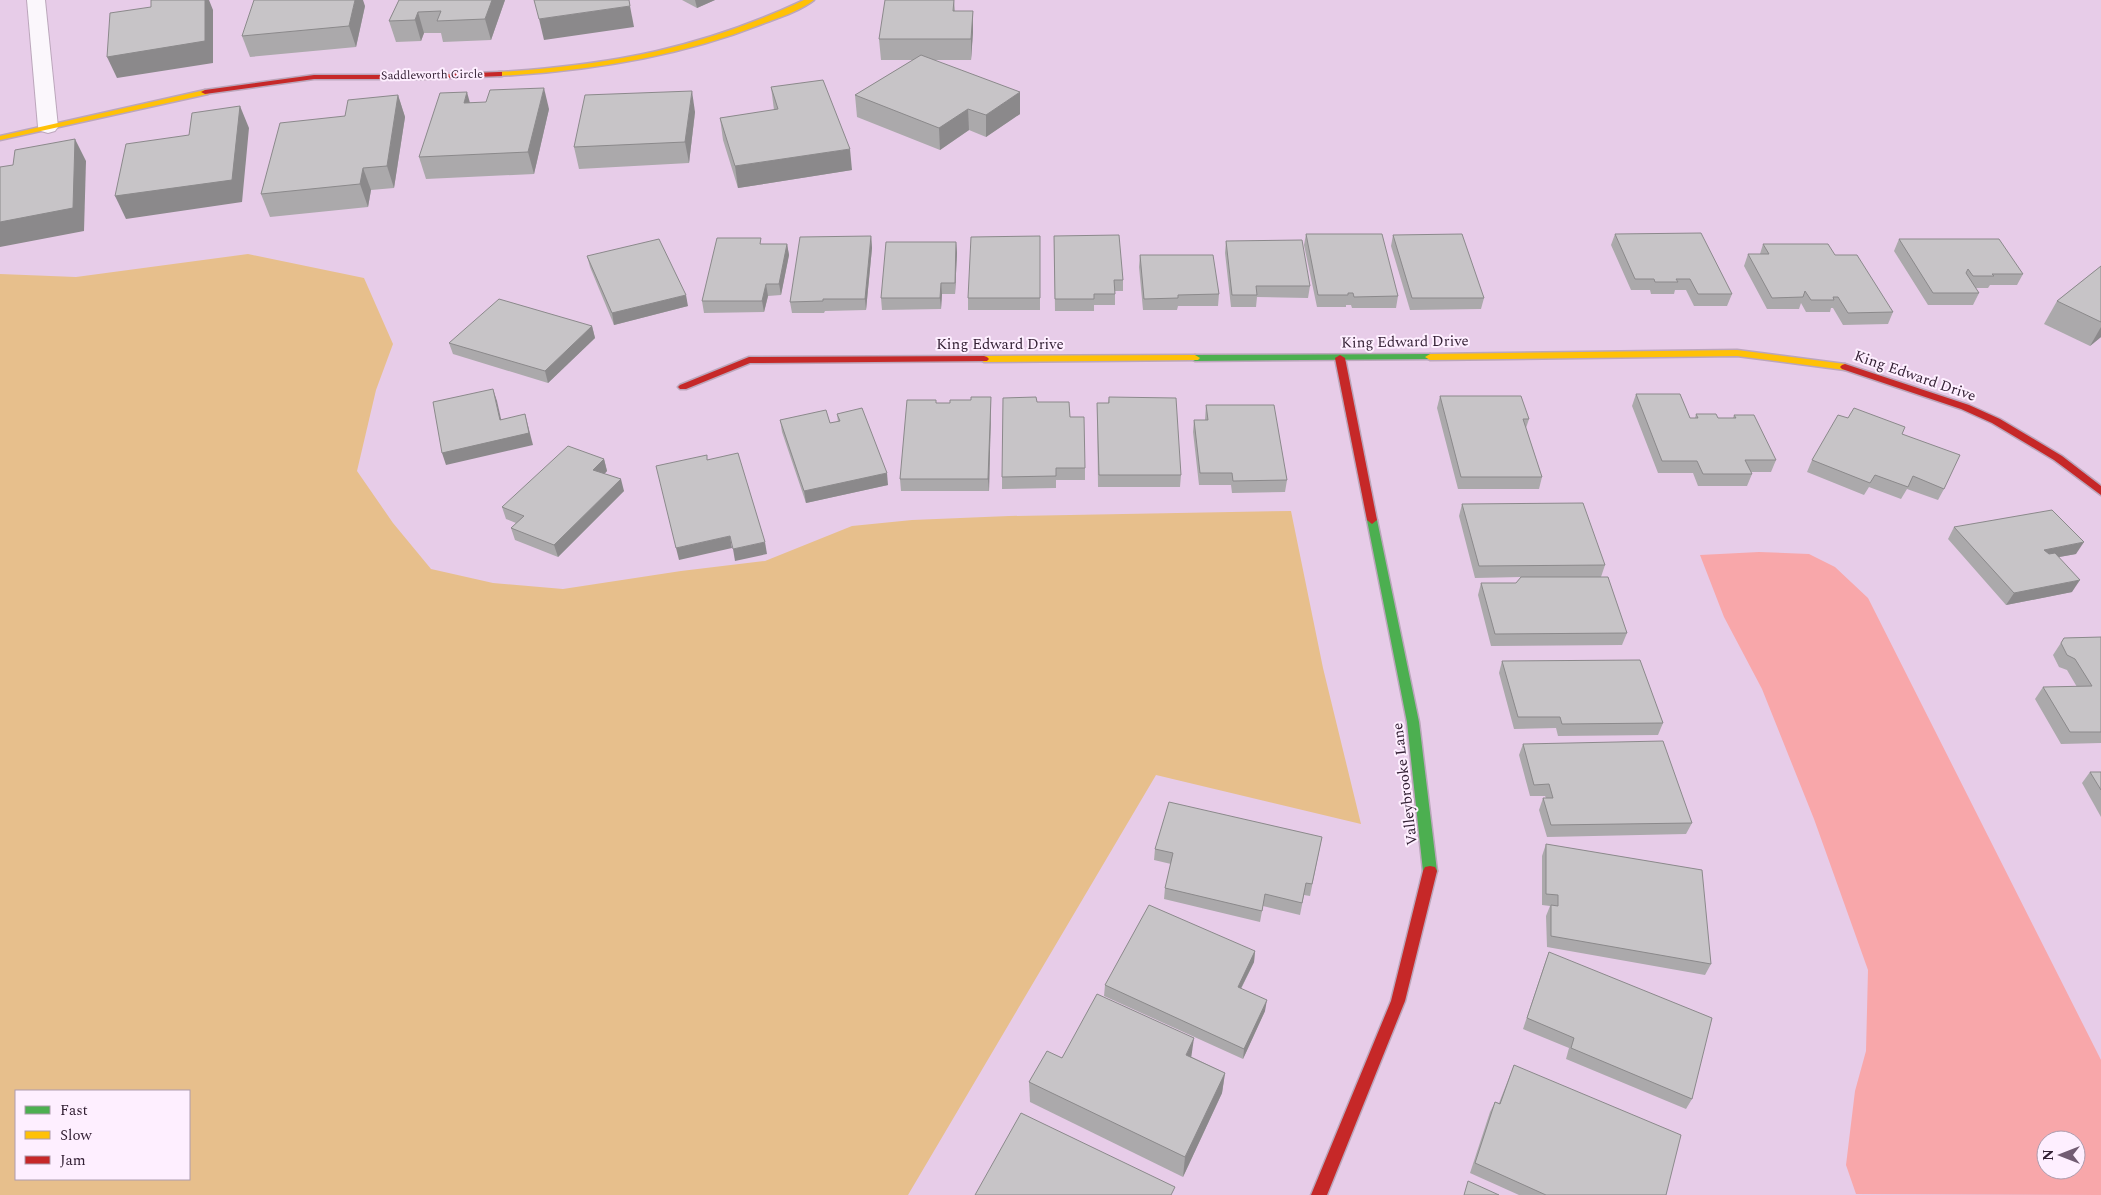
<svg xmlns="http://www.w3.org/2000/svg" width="2101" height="1195" font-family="Spectral,serif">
	<rect width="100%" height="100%" fill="#e7cce8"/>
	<!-- green -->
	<path fill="#e7bf8c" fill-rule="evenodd" d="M248,254L364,278L393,344L376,390L357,471L393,523L431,569L493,583L563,589L681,571L765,561L852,526L912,520L1009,516L1291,511L1323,668L1361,824L1156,775L908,1195H0V274L76,277ZM16,1091H189V1179H16Z"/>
	<!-- water -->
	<path fill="#f8a7aa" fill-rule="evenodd" d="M1759,552L1809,554L1835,567L1868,598L2101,1060V1195L1856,1194L1846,1165L1855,1091L1866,1051L1868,970L1814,819L1762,689L1724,617L1700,555ZM2046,1140H2076V1170H2046Z"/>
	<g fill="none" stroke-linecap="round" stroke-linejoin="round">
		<!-- street casing -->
		<g stroke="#bba6bb" stroke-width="2">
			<path id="street" d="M27,0H45L58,127L55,131L48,133L41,131L38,127Z"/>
		</g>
		<!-- fast casing -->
		<g stroke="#bba6bb" stroke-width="3">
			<g id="fast">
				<path d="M1430,354L1435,357L1433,359L1195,361L1190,358L1195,355Z"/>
				<path d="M1372,516L1377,520L1419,722L1437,871L1435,875L1430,876L1425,875L1423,871L1407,722L1367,520Z"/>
			</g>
		</g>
		<!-- slow casing -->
		<g stroke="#bba6bb" stroke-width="3">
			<g id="slow">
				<path d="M804,0H814C800,11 778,18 762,24C678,57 589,71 499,76L495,74L499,72C611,65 702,48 804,0Z"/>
				<path d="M205,90L209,92L208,94L0,140V136Z"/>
				<path d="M1737,350L1845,364L1850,367L1845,370L1737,356L1430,360L1425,357L1430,354Z"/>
				<path d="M1195,355L1200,358L1198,360L984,362L979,359L984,356Z"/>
			</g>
		</g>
		<!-- jam casing -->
		<g stroke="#bba6bb" stroke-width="3">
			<g id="jam">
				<path d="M499,72H502V76L422,79H314L205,94L201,92L205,90L314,75H422Z"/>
				<path d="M1340,355L1345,358L1377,520L1372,524L1367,520L1335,358Z"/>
				<path d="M984,356L987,357L989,359L987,361L750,363L686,389H680L678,387L680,385L749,357Z"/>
				<path d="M1845,364L1969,405L2000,419L2062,456L2101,486V495L2054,460L1992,423L1961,409L1842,369L1840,367L1842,365Z"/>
				<path d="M1430,866L1435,867L1437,871L1405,1001L1327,1195H1311L1391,1001L1423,871L1425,867Z"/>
			</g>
		</g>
		<!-- street -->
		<use href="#street" fill="#fbf7fc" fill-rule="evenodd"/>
		<!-- fast -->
		<use href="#fast" fill="#4caf50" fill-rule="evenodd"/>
		<!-- slow -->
		<use href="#slow" fill="#ffc107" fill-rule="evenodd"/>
		<!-- jam -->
		<use href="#jam" fill="#c62828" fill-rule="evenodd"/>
	</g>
	<!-- wall -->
	<g fill="#aba9ab">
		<path d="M399,0H505L491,40L443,42L441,33H424L421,41L396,42L389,21Z"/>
		<path d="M682,0H715L697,8Z"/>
		<path d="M954,0L955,11H973V32L971,60H934L1020,114L986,137L969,130L940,150L857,117L855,95L913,60H881L879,39Z"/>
		<path d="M365,6L356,47L250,57L242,36Z"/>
		<path d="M771,87L852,170L738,188L723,140L720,118L774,110Z"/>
		<path d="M398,95L405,117L394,188L371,190L368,207L270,217L261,194L345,116Z"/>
		<path d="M470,103L549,109L534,174L426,179L419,157Z"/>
		<path d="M695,112L689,163L579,169L574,147Z"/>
		<path d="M1306,234L1398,296L1396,308H1352L1351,305H1346V307H1317L1304,245Z"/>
		<path d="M1615,234L1732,294L1727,306H1694L1686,290H1675L1674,294H1651L1650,290H1631L1611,245Z"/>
		<path d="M1393,235L1484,298L1481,309L1410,310L1391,246Z"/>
		<path d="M871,236L872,248L866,310L825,311L824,313H792L790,302Z"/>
		<path d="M1040,236V310H968V298Z"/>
		<path d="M1054,236L1123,280V291H1115V305H1094V311H1055Z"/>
		<path d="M1899,239L2023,274L2017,285H1990L1988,288H1976L1979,293L1973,305H1928L1894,251Z"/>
		<path d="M1226,241L1310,286L1308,298L1257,297L1256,307H1231L1225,253Z"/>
		<path d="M956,242L957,253L955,294H942L941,309L882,310L881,298Z"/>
		<path d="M762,244H787L789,255L781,295L768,296L764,312L704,313L702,301Z"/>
		<path d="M1763,244L1893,312L1888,324L1843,325L1833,308H1831L1830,312H1806L1801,303L1799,309H1767L1744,266L1748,254H1760Z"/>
		<path d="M1140,255L1219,294L1218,306H1178L1177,310H1143L1139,267Z"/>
		<path d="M587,256L688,306L614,325L590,267Z"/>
		<path d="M2101,266V337L2090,346L2044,324L2057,301Z"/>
		<path d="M592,326L595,338L548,383L453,354L449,343Z"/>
		<path d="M1636,394L1690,418H1695L1696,414L1718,418H1733L1734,415L1776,460L1771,472H1751L1752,474L1747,486H1698L1693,473H1658L1632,406Z"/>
		<path d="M1440,396L1529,419L1526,428L1542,477L1539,489H1458L1437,408Z"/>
		<path d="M991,397V409L989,491H901L900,479L936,403H950Z"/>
		<path d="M1109,397L1181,475L1180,487H1098L1097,403H1108Z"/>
		<path d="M1037,402L1070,417L1085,468V480H1056V488L1002,489V477Z"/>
		<path d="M1206,405L1287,480L1285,492L1232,493L1231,485H1199L1193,432L1194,420H1205Z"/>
		<path d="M837,414L888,485L806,503L782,432L780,420L830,423L838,422Z"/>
		<path d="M1848,418L1902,434L1944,489L1938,500L1907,489L1901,499L1869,487L1864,495L1807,472L1812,460Z"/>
		<path d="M604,459L607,471L604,474L624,491L558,557L515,540L511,528L516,523L506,519L502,507Z"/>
		<path d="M1462,504L1605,565L1601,577L1627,633L1622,645L1491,646L1478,595L1481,583H1516L1521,577L1475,578L1459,516Z"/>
		<path d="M1954,527L2076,554L2059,557L2072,592L2006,605L1948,539Z"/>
		<path d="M2101,637V743L2061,744L2035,699L2043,687H2077L2067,670L2059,667L2053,655L2064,638Z"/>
		<path d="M1502,661L1663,723L1658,735L1558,736L1556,728L1514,729L1499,673Z"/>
		<path d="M1523,744L1692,823L1686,834L1547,837L1539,810L1543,798H1546L1545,796H1530L1519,755Z"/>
		<path d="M2090,772H2101V817L2082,783Z"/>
		<path d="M1322,837L1310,896L1304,895L1300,915L1263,906L1260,922L1164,899L1165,888L1171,864L1154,860L1155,849Z"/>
		<path d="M1546,844L1711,964L1705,975L1547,947L1546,916L1550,906L1542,905V856Z"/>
		<path d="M1255,951L1254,962L1241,989L1265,1011L1243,1059L1104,996L1105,985Z"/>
		<path d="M1549,952L1692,1099L1686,1109L1566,1059L1569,1048L1523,1029L1545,963Z"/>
		<path d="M1192,1057L1225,1073L1222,1093L1183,1177L1030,1102L1029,1082L1062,1058Z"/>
		<path d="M1514,1065L1666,1195H1519L1470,1173L1490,1112L1495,1102L1499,1103Z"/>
	</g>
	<!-- shaded-wall -->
	<g fill="#8b898b">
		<path d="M205,0H209L213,10V63L117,78L107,57Z"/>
		<path d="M355,0H363L365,6L356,47L349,26Z"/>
		<path d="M492,0H505L491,40L485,19Z"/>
		<path d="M695,0H715L697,8Z"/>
		<path d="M630,6L634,27L544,40L539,19Z"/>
		<path d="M973,11V32L971,60V39Z"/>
		<path d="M418,12L424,33L421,41L415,20Z"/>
		<path d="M544,88L549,109L534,174L528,152Z"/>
		<path d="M692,91L695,112L689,163L685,142Z"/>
		<path d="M467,92L473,114L464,103Z"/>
		<path d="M1020,92V114L986,137V115Z"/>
		<path d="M398,95L405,117L394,188L387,166Z"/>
		<path d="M240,106L249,128L242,202L126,219L115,196Z"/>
		<path d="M968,109L969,130L940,150L939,128Z"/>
		<path d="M75,139L86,161L84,231L0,247V222Z"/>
		<path d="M850,149L852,170L738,188L735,166Z"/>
		<path d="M363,168L371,190L368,207L360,184Z"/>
		<path d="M871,236L872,248L866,310L865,299Z"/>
		<path d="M956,242L957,253L955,294V283Z"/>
		<path d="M787,244L789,255L781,295L779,284Z"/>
		<path d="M941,283L942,294L941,309L940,298Z"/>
		<path d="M766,284L768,296L764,312L762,301Z"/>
		<path d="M686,295L688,306L614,325L612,313Z"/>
		<path d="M592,326L595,338L548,383L545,371Z"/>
		<path d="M2101,327V337L2090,346Z"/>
		<path d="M493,389L497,401L504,432L500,420Z"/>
		<path d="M991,397V409L989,491L988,479Z"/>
		<path d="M525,414L533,445L446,465L442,453Z"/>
		<path d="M604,459L607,471L597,482L593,470Z"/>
		<path d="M887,473L888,485L806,503L804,491Z"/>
		<path d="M621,479L624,491L558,557L554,545Z"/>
		<path d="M730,536L732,548L679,560L676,548Z"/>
		<path d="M765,542L767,554L735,561L733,549Z"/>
		<path d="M2084,542L2076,554L2037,561L2044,550Z"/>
		<path d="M2080,580L2072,592L2006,605L2014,593Z"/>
		<path d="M1255,951L1254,962L1236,998L1238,987Z"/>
		<path d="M1267,1000L1265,1011L1243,1059L1244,1049Z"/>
		<path d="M1194,1038L1191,1059L1186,1055Z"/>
		<path d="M1225,1073L1222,1093L1183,1177L1185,1157Z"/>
	</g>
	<!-- building -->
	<g fill="#c7c4c7" stroke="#8b898b">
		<path d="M151,0H205V41L107,57L110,13L151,7Z"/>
		<path d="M254,0H355L349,26L242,36Z"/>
		<path d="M399,0H492L485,19L437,21L441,11L418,12L415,20L389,21Z"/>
		<path d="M534,0H629L630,6L539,19Z"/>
		<path d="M885,0H954L953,11H973L971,39H879Z"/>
		<path d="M921,55L1020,92L986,115L968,109L939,128L855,95Z"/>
		<path d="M823,80L850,149L735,166L720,118L778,109L771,87Z"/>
		<path d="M544,88L528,152L419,157L440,93L467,92L464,103L486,102L490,90Z"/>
		<path d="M692,91L685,142L574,147L585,95Z"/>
		<path d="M398,95L387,166L363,168L360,184L261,194L280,123L345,116L348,100Z"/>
		<path d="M240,106L232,180L115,196L126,144L189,135L192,113Z"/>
		<path d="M75,139L73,208L0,222V167L13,165L15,150Z"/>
		<path d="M1701,233L1732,294H1698L1690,279H1676L1678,282H1655L1654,279H1635L1615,234Z"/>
		<path d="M1306,234H1382L1398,296L1354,297L1353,293H1348V295H1318Z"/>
		<path d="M1462,234L1484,298H1412L1393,235Z"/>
		<path d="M1119,235L1123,280H1114L1115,294H1094V299H1055L1054,236Z"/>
		<path d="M871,236L865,299H823V301L790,302L800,237Z"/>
		<path d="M1040,236V298H968L971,237Z"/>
		<path d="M717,238H761L760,244H787L779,284H766L762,301H702Z"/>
		<path d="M659,239L686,295L612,313L587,256Z"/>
		<path d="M1899,239H1999L2023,274H1992L1994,276H1973L1968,269L1966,273L1979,293H1933Z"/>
		<path d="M1302,240L1310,286H1256L1257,295H1232L1226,241Z"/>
		<path d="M886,242H956L955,283H941L940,298H881Z"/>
		<path d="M1763,244H1828L1835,255H1857L1893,312L1848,313L1838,297H1833L1834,300H1811L1805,291L1803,297L1772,298L1748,254H1769Z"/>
		<path d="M1140,255H1213L1219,294L1178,295V298L1144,299Z"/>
		<path d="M2101,266V322L2057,301Z"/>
		<path d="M499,299L592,326L545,371L449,343Z"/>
		<path d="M493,389L500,420L525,414L529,433L442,453L433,402Z"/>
		<path d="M1636,394H1680L1690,418H1698L1696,414H1716L1718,418H1736L1734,415H1754L1776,460H1745L1752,474H1703L1697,461H1662Z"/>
		<path d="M1440,396H1521L1529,419H1523L1542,477H1461Z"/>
		<path d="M971,397H991L988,479H900L907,400H936V403H950V400H971Z"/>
		<path d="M1036,397L1037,402H1069L1070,417H1084L1085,468H1056V476L1002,477L1003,398Z"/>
		<path d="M1109,397L1176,398L1181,475H1099L1097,403H1109Z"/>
		<path d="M1206,405H1274L1287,480L1233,481L1232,473H1200L1194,420H1208Z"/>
		<path d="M862,408L887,473L804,491L780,420L826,410L830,423L840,421L837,414Z"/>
		<path d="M1854,408L1905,427L1902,434L1960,455L1944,489L1913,476L1908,487L1875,475L1870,483L1812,460L1838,415L1848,418Z"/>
		<path d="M568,446L604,459L593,470L621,479L554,545L511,528L524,516L502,507Z"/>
		<path d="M738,453L765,542L733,549L730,536L676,548L656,466L707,455V460Z"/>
		<path d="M1583,503L1605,565L1479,566L1462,504Z"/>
		<path d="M2052,510L2084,542L2044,550L2049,554L2055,553L2080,580L2014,593L1954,527Z"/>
		<path d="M1521,577H1608L1627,633L1495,634L1481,583H1516Z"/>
		<path d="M2101,637V732H2070L2043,687L2092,686L2075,659L2067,655L2061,643L2064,638Z"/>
		<path d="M1640,660L1663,723L1562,724L1560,717H1518L1502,661Z"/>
		<path d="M1663,741L1692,823L1551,825L1543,798H1553L1549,784L1534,785L1523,744Z"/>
		<path d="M2090,772H2101V790Z"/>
		<path d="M1169,802L1322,837L1312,884L1306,883L1302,903L1265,894L1262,911L1165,888L1173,853L1155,849Z"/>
		<path d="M1546,844L1702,870L1711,964L1551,936V905L1558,906V895L1546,894Z"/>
		<path d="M1149,905L1255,951L1238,987L1267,1000L1244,1049L1105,985Z"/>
		<path d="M1549,952L1712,1018L1692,1099L1571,1048L1574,1038L1527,1018Z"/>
		<path d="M1097,994L1194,1038L1186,1055L1225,1073L1185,1157L1029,1082L1047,1051L1062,1058Z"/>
		<path d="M1514,1065L1681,1135L1666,1195H1546L1475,1163L1495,1102L1500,1104Z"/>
		<path d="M1021,1113L1175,1187L1171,1195H975Z"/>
		<path d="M1468,1181L1499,1195H1464Z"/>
	</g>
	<g text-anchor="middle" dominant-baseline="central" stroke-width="4" stroke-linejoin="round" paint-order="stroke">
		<!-- far-street labels -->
		<g font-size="12" fill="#332034" stroke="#feefff">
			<text transform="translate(432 75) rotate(-1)">Saddleworth Circle</text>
		</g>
		<!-- street labels -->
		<g font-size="15" fill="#332034" stroke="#feefff">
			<text transform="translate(1405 342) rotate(-1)">King Edward Drive</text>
			<text x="1000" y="344">King Edward Drive</text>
			<text transform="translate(1915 376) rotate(19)">King Edward Drive</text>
			<text transform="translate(1405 784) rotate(-97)">Valleybrooke Lane</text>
		</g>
	</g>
	<!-- legend -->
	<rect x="15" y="1090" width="175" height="90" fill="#feefff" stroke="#ad9cae"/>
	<rect x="25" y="1106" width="25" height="8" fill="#4caf50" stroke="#ad9cae"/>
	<text x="60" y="1115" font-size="15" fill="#332034">Fast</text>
	<rect x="25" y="1131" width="25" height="8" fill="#ffc107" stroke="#ad9cae"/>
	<text x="60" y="1140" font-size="15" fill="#332034">Slow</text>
	<rect x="25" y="1156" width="25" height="8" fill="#c62828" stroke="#ad9cae"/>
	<text x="60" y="1165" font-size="15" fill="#332034">Jam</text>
	<!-- north arrow -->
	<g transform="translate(2061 1155) rotate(270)"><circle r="24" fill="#feefff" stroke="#ad9cae"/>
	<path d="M0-4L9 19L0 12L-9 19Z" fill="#725c73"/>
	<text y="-8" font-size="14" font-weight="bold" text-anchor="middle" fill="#332034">N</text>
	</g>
</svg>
